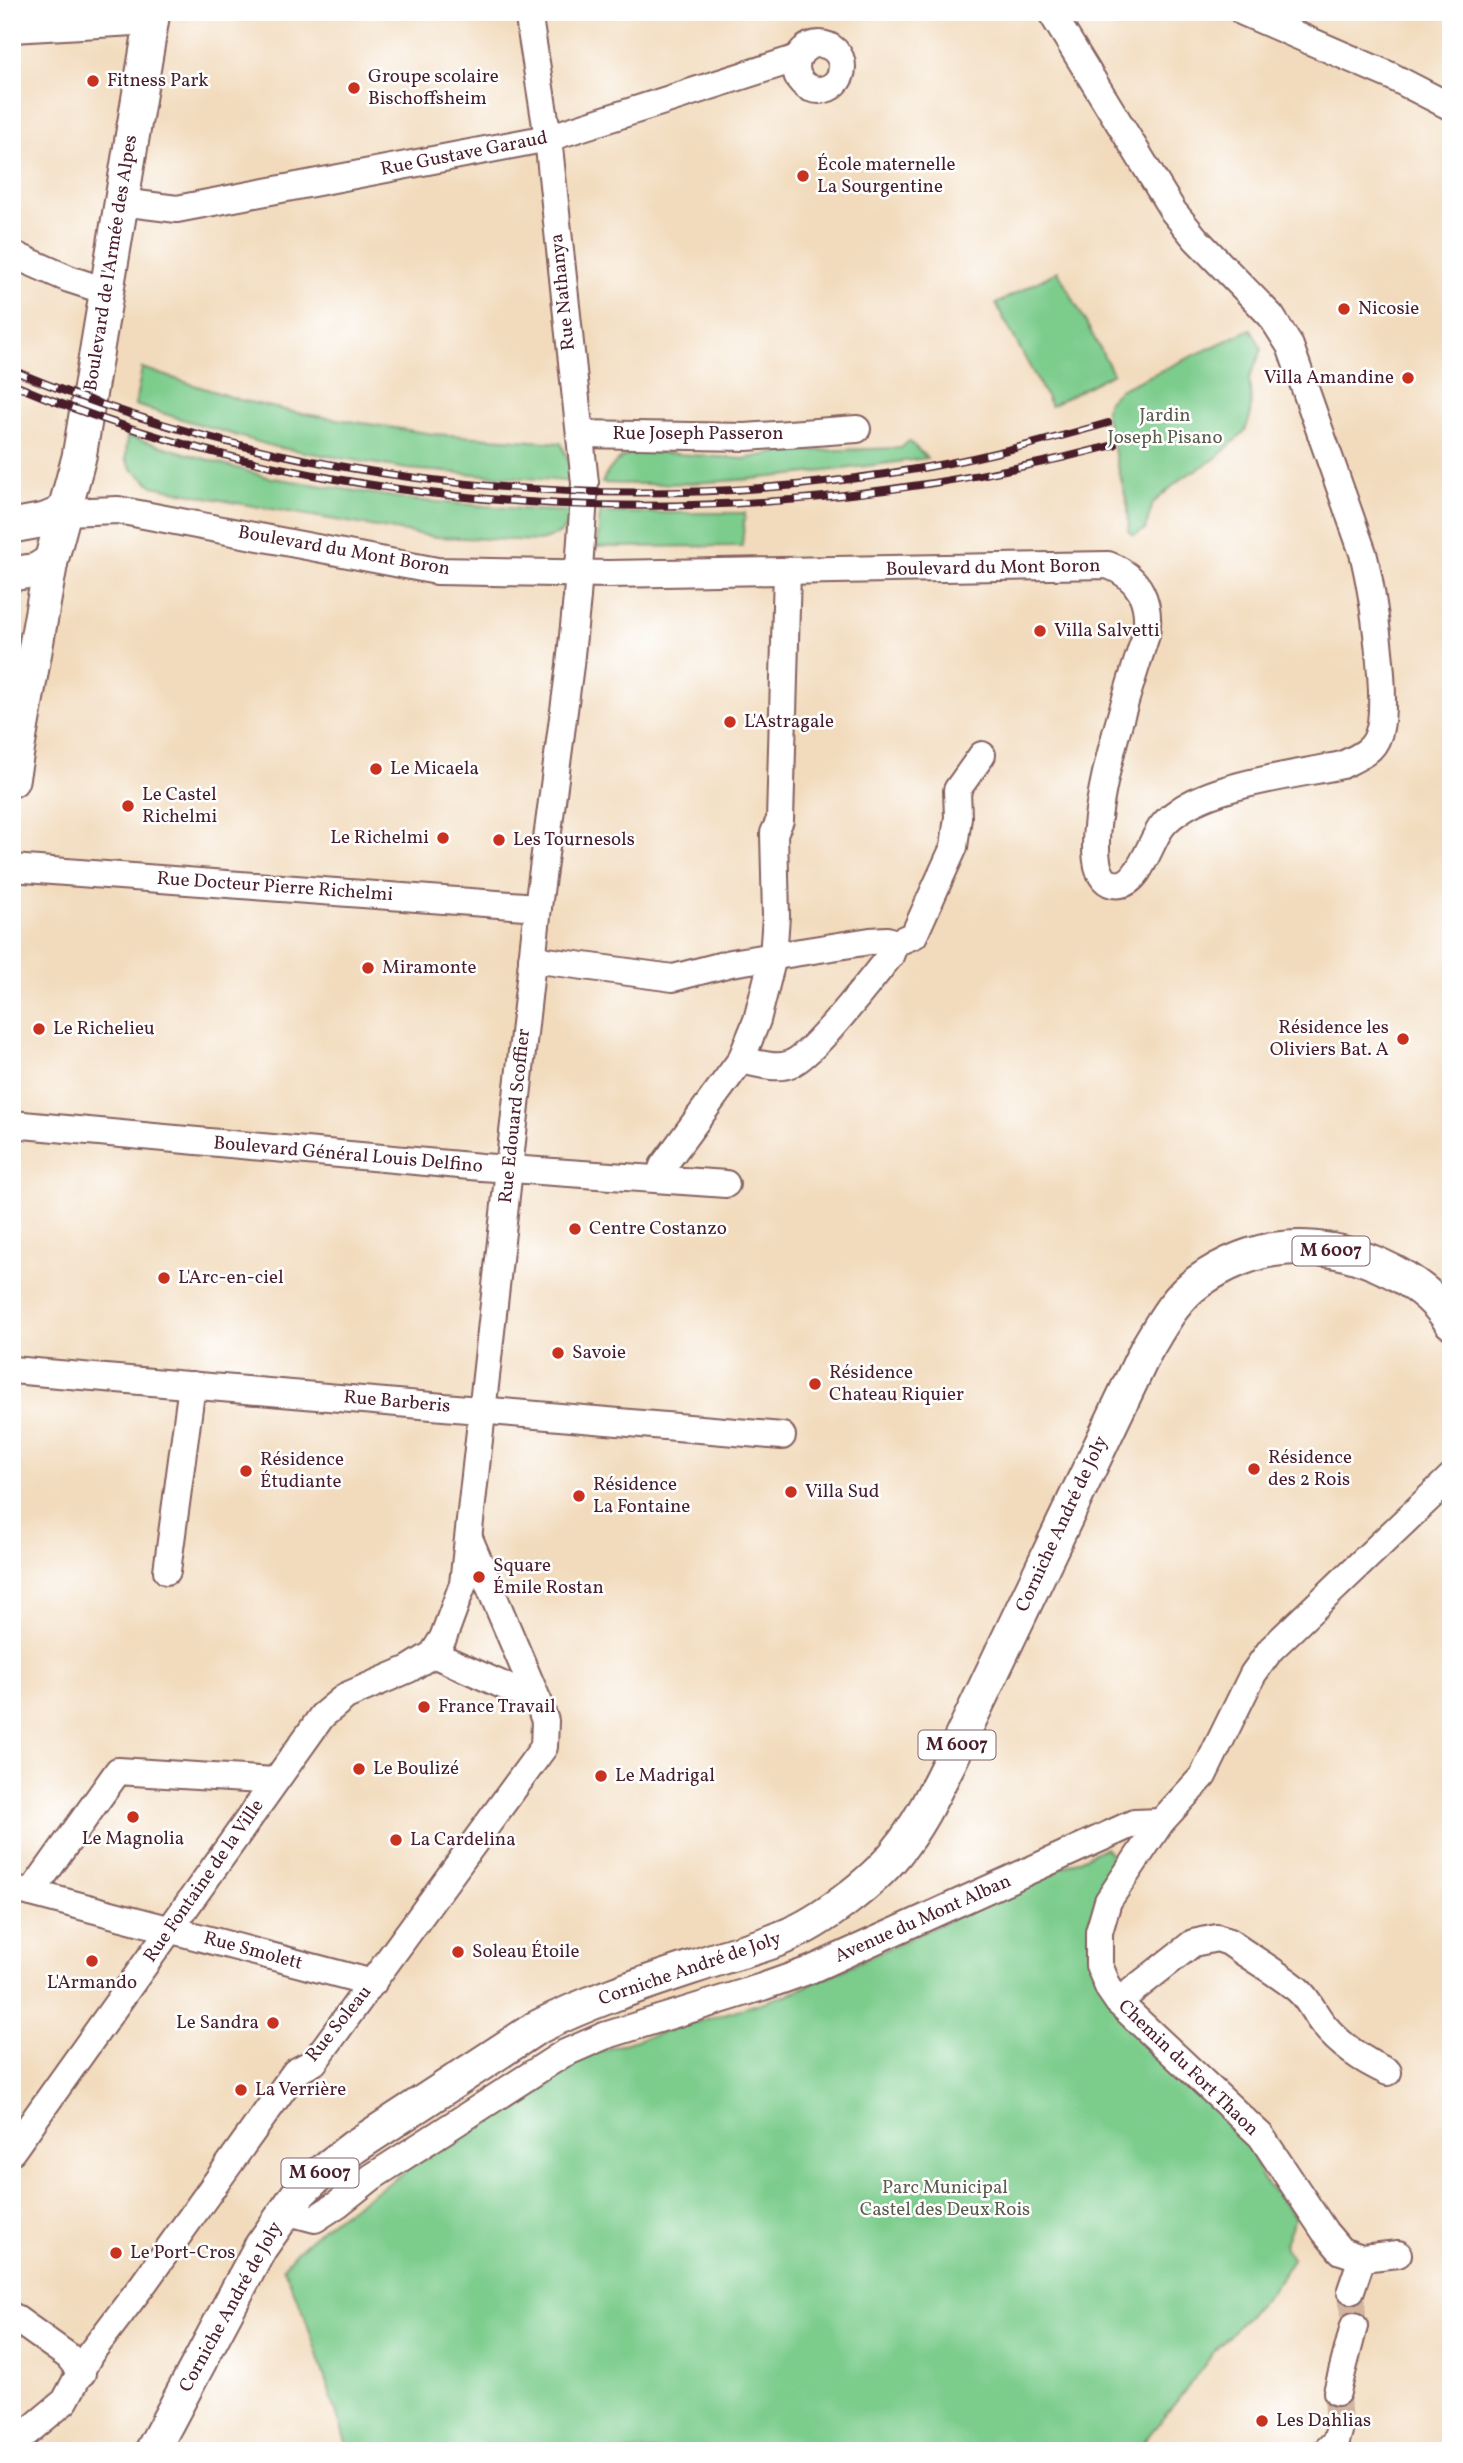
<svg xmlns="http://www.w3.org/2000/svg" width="1463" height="2463" font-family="Vollkorn,serif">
	<rect width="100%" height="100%" fill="#fff"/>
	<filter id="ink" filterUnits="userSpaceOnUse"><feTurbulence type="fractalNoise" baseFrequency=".0143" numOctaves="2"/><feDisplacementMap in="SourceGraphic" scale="14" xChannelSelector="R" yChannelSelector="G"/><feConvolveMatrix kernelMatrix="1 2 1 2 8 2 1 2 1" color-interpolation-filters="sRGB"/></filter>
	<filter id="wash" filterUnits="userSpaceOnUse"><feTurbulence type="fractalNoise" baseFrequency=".00686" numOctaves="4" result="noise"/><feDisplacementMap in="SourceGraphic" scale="28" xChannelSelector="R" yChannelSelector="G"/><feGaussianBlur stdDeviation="1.57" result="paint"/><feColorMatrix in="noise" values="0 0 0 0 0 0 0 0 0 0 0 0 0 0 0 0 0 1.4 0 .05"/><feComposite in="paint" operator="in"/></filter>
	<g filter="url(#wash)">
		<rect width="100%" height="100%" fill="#f2dbbd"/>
		<!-- green -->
		<g fill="#7ccc8c" stroke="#63765c" stroke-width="2">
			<path d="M1058,271L1113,373L1051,406L996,304Z"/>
			<path d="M1251,329L1262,349L1249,379L1251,399L1250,417L1245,431L1215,459L1182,478L1153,503L1145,530L1134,535L1129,532L1128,507L1105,413L1108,401L1119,390Z"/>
			<path d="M142,368L240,400L298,413L433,434L561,443L577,482L407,469L275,447L135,405Z"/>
			<path d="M127,436L267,477L412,500L532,510L576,512C566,531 561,535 540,541L435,537L231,502L153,486L132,469L126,459Z"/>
			<path d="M909,441L927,458C819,472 711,488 602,483C609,466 623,453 641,451L744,459L780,452L901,448Z"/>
			<path d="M600,513H745L742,546L597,547Z"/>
			<path d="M1105,1848L1120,1863L1089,1948L1245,2133L1262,2178L1295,2217L1284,2246L1293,2260L1272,2290L1217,2348L1185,2391L1136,2451H349L303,2311L283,2267L297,2251L326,2225L549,2075L600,2051L787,1995Z"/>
		</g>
	</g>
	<g filter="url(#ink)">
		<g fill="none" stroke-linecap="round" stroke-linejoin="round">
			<!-- minor-tunnel -->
			<g stroke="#d0b5a0" stroke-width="26" stroke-dasharray="26 13" stroke-linecap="butt">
				<path d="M1351,2290L1354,2326"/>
				<path d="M1337,2392L1339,2431"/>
			</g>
			<!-- minor casing -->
			<g stroke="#85615e" stroke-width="30">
				<g id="minor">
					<path d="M1243,12L1391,76L1451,107"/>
					<path d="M12,29L151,21"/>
					<circle cx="819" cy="67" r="23"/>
					<path d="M121,202L177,209L548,138L798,58"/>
					<path d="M12,254L69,279L106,291"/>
					<path d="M580,434L746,437L857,429"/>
					<path d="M64,512L118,510L437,571L609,574L1108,565C1140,577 1151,602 1146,635C1137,664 1056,895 1121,884C1141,881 1150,840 1163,825C1167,820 1173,815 1179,811C1216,784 1295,775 1342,765C1356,758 1373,752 1378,735C1390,704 1372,588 1363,553L1290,346L1271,316L1196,239L1173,211L1051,12"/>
					<path d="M12,868L538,907"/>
					<path d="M532,959L673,978L731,963L870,941L887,940L895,943"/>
					<path d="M741,1060C756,1063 776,1070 790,1064C813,1056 871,979 890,956L895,943L914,935L954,847L958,817L957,790L982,755"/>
					<path d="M12,1124L481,1167L726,1184"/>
					<path d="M659,1178L663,1166L741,1060L757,1020L773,957L776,916L774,833L780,820L787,571"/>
					<path d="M12,1370L782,1436"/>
					<path d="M167,1571L192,1385"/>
					<path d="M433,1654L538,1701"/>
					<path d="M12,1888L373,1983"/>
					<path d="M31,1893L118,1771L275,1781"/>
					<path d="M1118,2002L1193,1943L1217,1938L1229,1942C1251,1958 1276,1972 1297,1989C1309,1999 1313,2012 1323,2024C1340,2045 1363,2061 1388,2072"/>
					<path d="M12,2151L322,1716L346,1696L409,1669L433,1654L443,1638L463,1584L538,907L570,665L577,597L585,483L548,138L528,12"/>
					<path d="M285,2211L315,2219L338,2204L372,2177L563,2054L604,2036L762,1987L810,1970L1134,1823L1161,1822"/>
					<path d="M1398,2254L1362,2258L1341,2251L1325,2232L1261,2136L1118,2002L1109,1989L1099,1965V1932L1108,1901L1161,1822L1203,1776L1253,1674L1271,1649L1451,1477"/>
					<path d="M1351,2290L1362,2258"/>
					<path d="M12,2316L68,2356L82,2373"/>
					<path d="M1337,2392L1354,2326"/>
					<path d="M12,2445L65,2401L90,2354L144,2283L295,2072L314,2062L544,1747L545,1721L538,1701L469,1538"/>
					<path d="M1326,2451L1336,2441L1339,2431"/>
				</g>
			</g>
			<!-- major casing -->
			<g stroke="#85615e" stroke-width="37">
				<g id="major">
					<path d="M12,526L45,520L64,512"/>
					<path d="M12,574L37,570L51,561"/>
					<path d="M12,780L51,561L79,457L153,12"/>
					<path d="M152,2451L260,2248L298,2194L319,2174L354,2147L536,2028C595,1998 658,1979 720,1958C742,1951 765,1946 786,1936C821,1922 873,1882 896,1853C919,1825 934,1793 950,1761L1146,1350C1160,1327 1175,1298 1198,1282C1223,1264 1255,1250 1287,1248C1343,1243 1420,1273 1451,1322"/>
				</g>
			</g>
			<!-- minor -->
			<use href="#minor" stroke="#fff" stroke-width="26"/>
			<!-- major -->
			<use href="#major" stroke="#fff" stroke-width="33"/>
			<!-- rail casing -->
			<g stroke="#4a1f2b" stroke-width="8">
				<g id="rail">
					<path d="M12,370C294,489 627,521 928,467C989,456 1049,440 1108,423"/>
					<path d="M12,384C352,528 759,539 1114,445"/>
				</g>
			</g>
			<!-- rail -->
			<use href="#rail" stroke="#fff" stroke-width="5" stroke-dasharray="16" stroke-linecap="butt"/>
		</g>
	</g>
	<!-- markers -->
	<g fill="#c8321e" stroke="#fff" stroke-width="2.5">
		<circle cx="93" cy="81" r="7"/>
		<circle cx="354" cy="88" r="7"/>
		<circle cx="803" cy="176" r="7"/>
		<circle cx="1344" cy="309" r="7"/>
		<circle cx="1408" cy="378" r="7"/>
		<circle cx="1040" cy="631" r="7"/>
		<circle cx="730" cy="722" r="7"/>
		<circle cx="376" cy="769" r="7"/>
		<circle cx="128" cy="806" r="7"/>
		<circle cx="443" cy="838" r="7"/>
		<circle cx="499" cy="840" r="7"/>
		<circle cx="368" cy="968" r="7"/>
		<circle cx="39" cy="1029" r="7"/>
		<circle cx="1403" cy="1039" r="7"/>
		<circle cx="575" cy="1229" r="7"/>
		<circle cx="164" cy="1278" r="7"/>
		<circle cx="558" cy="1353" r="7"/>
		<circle cx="815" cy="1384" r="7"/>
		<circle cx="1254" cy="1469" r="7"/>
		<circle cx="246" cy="1471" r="7"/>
		<circle cx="791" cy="1492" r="7"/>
		<circle cx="579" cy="1496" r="7"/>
		<circle cx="479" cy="1577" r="7"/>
		<circle cx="424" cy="1707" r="7"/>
		<circle cx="359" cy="1769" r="7"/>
		<circle cx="601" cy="1776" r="7"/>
		<circle cx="133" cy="1817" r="7"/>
		<circle cx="396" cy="1840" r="7"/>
		<circle cx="458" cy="1952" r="7"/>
		<circle cx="92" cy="1961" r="7"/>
		<circle cx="273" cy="2023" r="7"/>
		<circle cx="241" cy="2090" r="7"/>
		<circle cx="116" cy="2253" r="7"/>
		<circle cx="1262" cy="2421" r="7"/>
	</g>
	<g text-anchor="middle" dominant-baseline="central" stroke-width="5" stroke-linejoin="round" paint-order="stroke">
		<!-- shield labels -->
		<g fill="#fff" stroke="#80626b" stroke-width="2">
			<rect x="1292.5" y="1236.5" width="77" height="29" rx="5"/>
			<rect x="918.5" y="1730.5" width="77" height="29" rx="5"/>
			<rect x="281.5" y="2158.5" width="77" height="29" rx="5"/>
		</g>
		<g font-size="18" font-weight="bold" fill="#4a1f2b">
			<text x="1331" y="1251">M 6007</text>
			<text x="957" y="1745">M 6007</text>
			<text x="320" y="2173">M 6007</text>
		</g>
		<!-- poi labels -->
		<g font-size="19" fill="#4a1f2b" stroke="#fff" text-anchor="start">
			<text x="368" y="77">Groupe scolaire<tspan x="368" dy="22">Bischoffsheim</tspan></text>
			<text x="107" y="81">Fitness Park</text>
			<text x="817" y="165">École maternelle<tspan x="817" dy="22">La Sourgentine</tspan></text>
			<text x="1358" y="309">Nicosie</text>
			<text x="1394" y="378" text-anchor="end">Villa Amandine</text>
			<text x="1054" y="631">Villa Salvetti</text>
			<text x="744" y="722">L'Astragale</text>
			<text x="390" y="769">Le Micaela</text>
			<text x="142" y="795">Le Castel<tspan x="142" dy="22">Richelmi</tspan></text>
			<text x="429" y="838" text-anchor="end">Le Richelmi</text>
			<text x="513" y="840">Les Tournesols</text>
			<text x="382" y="968">Miramonte</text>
			<text x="1389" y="1028" text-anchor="end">Résidence les<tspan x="1389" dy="22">Oliviers Bat. A</tspan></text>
			<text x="53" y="1029">Le Richelieu</text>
			<text x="589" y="1229">Centre Costanzo</text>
			<text x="178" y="1278">L'Arc-en-ciel</text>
			<text x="572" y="1353">Savoie</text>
			<text x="829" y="1373">Résidence<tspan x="829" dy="22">Chateau Riquier</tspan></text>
			<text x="1268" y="1458">Résidence<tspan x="1268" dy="22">des 2 Rois</tspan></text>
			<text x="260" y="1460">Résidence<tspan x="260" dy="22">Étudiante</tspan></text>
			<text x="593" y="1485">Résidence<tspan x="593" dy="22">La Fontaine</tspan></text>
			<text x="805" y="1492">Villa Sud</text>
			<text x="493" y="1566">Square<tspan x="493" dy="22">Émile Rostan</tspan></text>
			<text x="438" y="1707">France Travail</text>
			<text x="373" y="1769">Le Boulizé</text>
			<text x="615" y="1776">Le Madrigal</text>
			<text x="133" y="1839" text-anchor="middle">Le Magnolia</text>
			<text x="410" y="1840">La Cardelina</text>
			<text x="472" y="1952">Soleau Étoile</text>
			<text x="92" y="1983" text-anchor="middle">L'Armando</text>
			<text x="259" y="2023" text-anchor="end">Le Sandra</text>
			<text x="255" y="2090">La Verrière</text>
			<text x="130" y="2253">Le Port-Cros</text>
			<text x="1276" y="2421">Les Dahlias</text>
		</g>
		<!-- street labels -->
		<g font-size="19" fill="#4a1f2b" stroke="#fff">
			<text transform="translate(464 154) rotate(-11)">Rue Gustave Garaud</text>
			<text transform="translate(111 263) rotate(-81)">Boulevard de l'Armée des Alpes</text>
			<text transform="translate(563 292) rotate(-96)">Rue Nathanya</text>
			<text x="698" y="434">Rue Joseph Passeron</text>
			<text transform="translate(344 551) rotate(10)">Boulevard du Mont Boron</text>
			<text transform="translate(993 568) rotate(-1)">Boulevard du Mont Boron</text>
			<text transform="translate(275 887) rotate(4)">Rue Docteur Pierre Richelmi</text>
			<text transform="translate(515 1116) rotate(-84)">Rue Edouard Scoffier</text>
			<text transform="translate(348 1155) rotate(5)">Boulevard Général Louis Delfino</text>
			<text transform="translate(397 1402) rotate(5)">Rue Barberis</text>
			<text transform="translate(1062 1524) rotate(-65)">Corniche André de Joly</text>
			<text transform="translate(204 1881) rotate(-55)">Rue Fontaine de la Ville</text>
			<text transform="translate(923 1919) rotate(-24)">Avenue du Mont Alban</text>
			<text transform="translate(253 1951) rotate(15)">Rue Smolett</text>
			<text transform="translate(690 1969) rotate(-19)">Corniche André de Joly</text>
			<text transform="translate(339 2024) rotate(-51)">Rue Soleau</text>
			<text transform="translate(1188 2068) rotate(44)">Chemin du Fort Thaon</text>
			<text transform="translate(231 2307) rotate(-61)">Corniche André de Joly</text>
		</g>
		<!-- park labels -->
		<g font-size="19" fill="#5c5c4d" stroke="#fff">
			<text x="1165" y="416">Jardin<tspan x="1165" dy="22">Joseph Pisano</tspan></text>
			<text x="945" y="2188">Parc Municipal<tspan x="945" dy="22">Castel des Deux Rois</tspan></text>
		</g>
	</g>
	<!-- margin -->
	<rect width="1463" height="2463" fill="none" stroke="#fff" stroke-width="42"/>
</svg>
